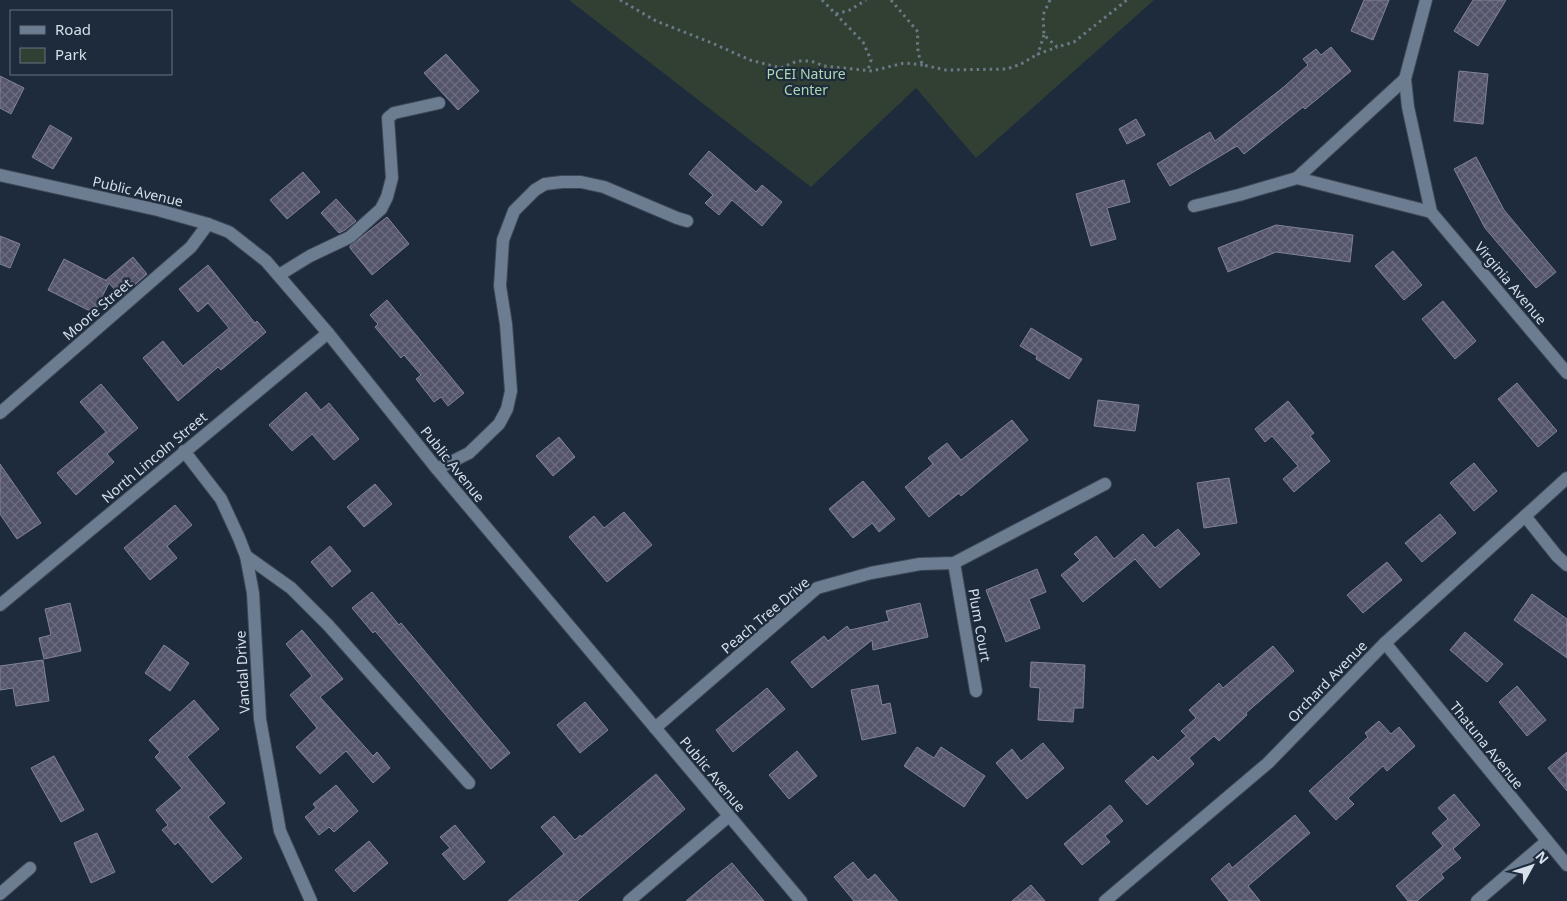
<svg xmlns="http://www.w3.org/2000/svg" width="1567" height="901" font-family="'Noto Sans',sans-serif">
	<defs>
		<pattern id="building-cross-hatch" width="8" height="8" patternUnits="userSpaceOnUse" patternTransform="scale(1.25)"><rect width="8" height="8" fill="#54556b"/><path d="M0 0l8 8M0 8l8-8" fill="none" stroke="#6c6d80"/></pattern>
	</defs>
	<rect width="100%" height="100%" fill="#1e2b3c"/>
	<!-- park -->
	<path fill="#314033" d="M569,0H1154L976,158L916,88L811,187Z"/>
	<!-- building -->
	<g fill="url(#building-cross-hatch)" stroke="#81829a">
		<path d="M1364,0H1389L1373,40L1351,31Z"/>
		<path d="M1473,0H1506L1478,46L1454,31Z"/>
		<path d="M1331,47L1351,71L1305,109L1303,107L1244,154L1237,146L1170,186L1157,164L1210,132L1215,141L1285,86L1308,65L1303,59L1316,49L1321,55Z"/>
		<path d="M446,54L479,91L458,110L424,73Z"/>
		<path d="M1459,71L1488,74L1483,124L1454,121Z"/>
		<path d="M0,76L24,88L11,114L0,108Z"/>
		<path d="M1136,119L1145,135L1127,144L1119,129Z"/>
		<path d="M50,125L72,138L53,169L32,157Z"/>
		<path d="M709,151L756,192L762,185L782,202L762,226L732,200L719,215L705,203L713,195L689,174Z"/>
		<path d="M1476,157L1504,210L1556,272L1536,288L1485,228L1454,169Z"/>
		<path d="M303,172L320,192L287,219L270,200Z"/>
		<path d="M1124,180L1130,202L1107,208L1116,239L1091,246L1076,194Z"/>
		<path d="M336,199L356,221L345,230L339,233L321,213Z"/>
		<path d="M387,217L409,244L372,275L350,248V246Z"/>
		<path d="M1276,225L1353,235L1350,262L1276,252L1228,272L1218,248Z"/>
		<path d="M0,236L20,244L10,268L0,264Z"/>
		<path d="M1393,251L1422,285L1404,300L1375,266Z"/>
		<path d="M133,257L147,274L121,297L109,283L94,313L48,290L64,259L107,281L106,280Z"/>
		<path d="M208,265L255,323L257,321L266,332L221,370L218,367L178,401L143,358L163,341L183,366L229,328L208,303L198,312L179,289Z"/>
		<path d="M387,300L464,393L448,406L441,397L434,402L416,379L421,375L404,355L401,358L375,327L378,324L370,315Z"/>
		<path d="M1443,301L1476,341L1455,359L1422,319Z"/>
		<path d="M1031,328L1082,359L1069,379L1036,359L1037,356L1020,346Z"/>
		<path d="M1517,383L1557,431L1538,447L1498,399Z"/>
		<path d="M101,384L138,428L107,454L114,462L76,495L57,473L106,432L80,402Z"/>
		<path d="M306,392L321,410L329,403L359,439L334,460L312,434L292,451L269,425Z"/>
		<path d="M1098,400L1139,405L1135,431L1094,426Z"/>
		<path d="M1288,401L1314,433L1310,436L1330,461L1294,492L1283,479L1298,466L1272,436L1265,442L1255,429Z"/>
		<path d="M1012,420L1028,440L961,496L959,493L929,517L905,487L933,464L928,458L947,443L961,460Z"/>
		<path d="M559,437L575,457L553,476L536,456Z"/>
		<path d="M1474,463L1497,491L1474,511L1450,483Z"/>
		<path d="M0,464L41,523L17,539L0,514Z"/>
		<path d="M1229,478L1237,523L1204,528L1197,483Z"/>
		<path d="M863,481L895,519L879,532L872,523L853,538L829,509Z"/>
		<path d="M375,484L392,504L364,527L347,507Z"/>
		<path d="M175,505L192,525L167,546L177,558L150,580L124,548Z"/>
		<path d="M624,512L652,545L607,582L569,537L594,516L604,528Z"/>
		<path d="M1440,514L1456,533L1422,562L1405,543Z"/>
		<path d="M1178,529L1200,554L1160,588L1135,559L1083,602L1061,575L1080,560L1074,554L1096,536L1114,559L1143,534L1155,548Z"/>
		<path d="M330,546L351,571L332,587L311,562Z"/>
		<path d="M1387,562L1402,580L1363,613L1347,595Z"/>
		<path d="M1037,569L1046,592L1029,599L1040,628L1006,642L986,590Z"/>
		<path d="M372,592L399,625L401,623L510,753L491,769L375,631L373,633L352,608Z"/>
		<path d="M1532,594L1567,619V658L1514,620Z"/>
		<path d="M70,603L81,651L44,659L39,638L51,635L45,609Z"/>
		<path d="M920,603L928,637L873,650L872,640L812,688L791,662L824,636L828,641L847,626L850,630L889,621L886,611Z"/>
		<path d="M302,630L343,679L320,697L373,756L377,752L390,768L373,783L346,751L320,774L296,747L317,728L290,695L312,676L286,644Z"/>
		<path d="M1465,632L1503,664L1487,682L1450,650Z"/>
		<path d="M164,645L189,663L170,691L145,673Z"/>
		<path d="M1273,646L1294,671L1246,713L1247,715L1219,741L1214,736L1189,758L1194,764L1147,805L1125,781L1153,756L1158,761L1186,736L1181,731L1196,718L1189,710L1219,683L1223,688Z"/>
		<path d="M43,660L49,701L16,706L13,688L0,690V666Z"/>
		<path d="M1031,662L1085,665L1083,708H1074L1073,722L1038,720L1040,688L1030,687Z"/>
		<path d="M878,685L882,705L890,703L896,733L862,740L851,690Z"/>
		<path d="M1517,686L1546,720L1527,736L1499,702Z"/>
		<path d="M767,688L785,709L733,752L716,730Z"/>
		<path d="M194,700L219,729L187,757L225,803L208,817L242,858L212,883L178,842L175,845L162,830L168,825L156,810L182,788L155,757L160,752L149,740Z"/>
		<path d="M585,702L608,730L580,753L557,725Z"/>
		<path d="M1379,721L1391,734L1399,727L1415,746L1387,771L1383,766L1348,798L1354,804L1336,820L1309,791L1368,737L1365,733Z"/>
		<path d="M1043,743L1064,768L1027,799L996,763L1012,749L1021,761Z"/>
		<path d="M917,747L934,758L941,747L985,776L964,807L904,766Z"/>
		<path d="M797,751L817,776L789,799L769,775Z"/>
		<path d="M1567,752V791L1548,768Z"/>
		<path d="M54,756L84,810L61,822L31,768Z"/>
		<path d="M656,774L685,809L648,841L577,901H508L564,854L541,827L554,816L575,840L580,835L581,837Z"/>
		<path d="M336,785L358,811L334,832L329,827L319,835L305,817L316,808L313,804Z"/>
		<path d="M1454,794L1480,825L1453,849L1461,858L1441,874L1444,878L1417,901H1408L1396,886L1443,846L1432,833L1448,819L1438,808Z"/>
		<path d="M1110,805L1123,821L1105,836L1110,842L1082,865L1064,844Z"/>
		<path d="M1295,815L1310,833L1248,886L1260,901H1229L1211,879L1229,863L1232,868Z"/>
		<path d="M455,825L485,862L464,880L442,854L450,848L440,837Z"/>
		<path d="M97,833L115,872L91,883L74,843Z"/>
		<path d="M369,841L388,863L354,892L335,870Z"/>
		<path d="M853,862L868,880L875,874L898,901H854L834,877Z"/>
		<path d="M732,863L764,901H686L718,874Z"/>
		<path d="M1031,885L1045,901H1012Z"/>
	</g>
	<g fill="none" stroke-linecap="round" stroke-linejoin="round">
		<!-- minor casing -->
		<g stroke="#3d4857" stroke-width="14">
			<g id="minor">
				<path d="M1426,0L1405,79L1408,107L1431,212L1567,373"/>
				<path d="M0,175L158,210L208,224L229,232L266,261L328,333L437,469L801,901"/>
				<path d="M1297,178L1405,79"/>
				<path d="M1194,206L1239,195L1297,178L1431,212"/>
				<path d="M279,275L310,256L350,237L381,209L387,197L392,178L388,118L394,113L439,103"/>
				<path d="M0,413L191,247L208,224"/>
				<path d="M184,451L221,499L239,538L246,556L253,593L260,719L280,831L311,901"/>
				<path d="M437,469L469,453L499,424L507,409L511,391L506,324L500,286L503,240L514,211L535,190L545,184L562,182H581L604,187L677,218L687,221"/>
				<path d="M1525,516L1557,556L1567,565"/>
				<path d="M246,556L291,588L328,625L469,783"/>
				<path d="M954,563L976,691"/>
				<path d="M0,605L328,333"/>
				<path d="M1385,643L1567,865"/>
				<path d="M655,728L817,588L871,573L920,564L954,563L1105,484"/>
				<path d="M0,894L30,868"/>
				<path d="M629,901L729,816"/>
				<path d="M1105,901L1268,763L1385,643L1567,478"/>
				<path d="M1477,901L1547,841"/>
			</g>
		</g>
		<!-- path -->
		<g stroke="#6d7887" stroke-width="3" stroke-dasharray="2.5 4" stroke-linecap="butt">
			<path d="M620,0L656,21L712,43L750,60L781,68L797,61H811L824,66L872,71L904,63L923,65"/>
			<path d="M822,0L863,42L871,60L868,70"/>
			<path d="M891,0L918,32C917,44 917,55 923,65L946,70L1007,69L1021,64L1038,54"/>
			<path d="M1050,0L1043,15L1044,35L1057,47L1074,42L1127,0"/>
			<path d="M836,14L850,10L866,0"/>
			<path d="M1044,35L1038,54L1057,47"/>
		</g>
		<!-- minor -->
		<use href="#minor" stroke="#6d7d91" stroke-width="12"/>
	</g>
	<g text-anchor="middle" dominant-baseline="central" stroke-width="4.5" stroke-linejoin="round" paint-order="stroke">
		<!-- park labels -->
		<g font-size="14" fill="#acd8b0" stroke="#1e2b3c">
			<text x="806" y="73">PCEI Nature<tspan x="806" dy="16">Center</tspan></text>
		</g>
		<!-- street labels -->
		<g font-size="14" fill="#d6dfea" stroke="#1e2b3c">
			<text transform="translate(138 191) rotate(13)">Public Avenue</text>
			<text transform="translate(1511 283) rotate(50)">Virginia Avenue</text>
			<text transform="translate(97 309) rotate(-41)">Moore Street</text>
			<text transform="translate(154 457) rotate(-40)">North Lincoln Street</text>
			<text transform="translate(453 464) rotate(51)">Public Avenue</text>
			<text transform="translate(765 615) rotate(-40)">Peach Tree Drive</text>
			<text transform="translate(980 625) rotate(80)">Plum Court</text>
			<text transform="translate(242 672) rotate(-93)">Vandal Drive</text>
			<text transform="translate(1327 681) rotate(-46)">Orchard Avenue</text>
			<text transform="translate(1487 745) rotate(51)">Thatuna Avenue</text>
			<text transform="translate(713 774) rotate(50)">Public Avenue</text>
		</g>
	</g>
	<!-- legend -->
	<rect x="10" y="10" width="162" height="65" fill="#1e2b3c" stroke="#687382"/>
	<rect x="20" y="26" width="25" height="8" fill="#6d7d91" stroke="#687382"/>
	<text x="55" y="35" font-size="15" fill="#d6dfea">Road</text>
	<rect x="20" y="48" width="25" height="15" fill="#314033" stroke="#687382"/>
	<text x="55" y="60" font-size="15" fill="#d6dfea">Park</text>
	<!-- north arrow -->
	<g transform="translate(1532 866) rotate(50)" stroke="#1e2b3c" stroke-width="4" paint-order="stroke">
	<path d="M0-4L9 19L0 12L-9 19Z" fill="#d6dfea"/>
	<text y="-8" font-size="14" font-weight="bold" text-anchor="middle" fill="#d6dfea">N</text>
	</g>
</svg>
